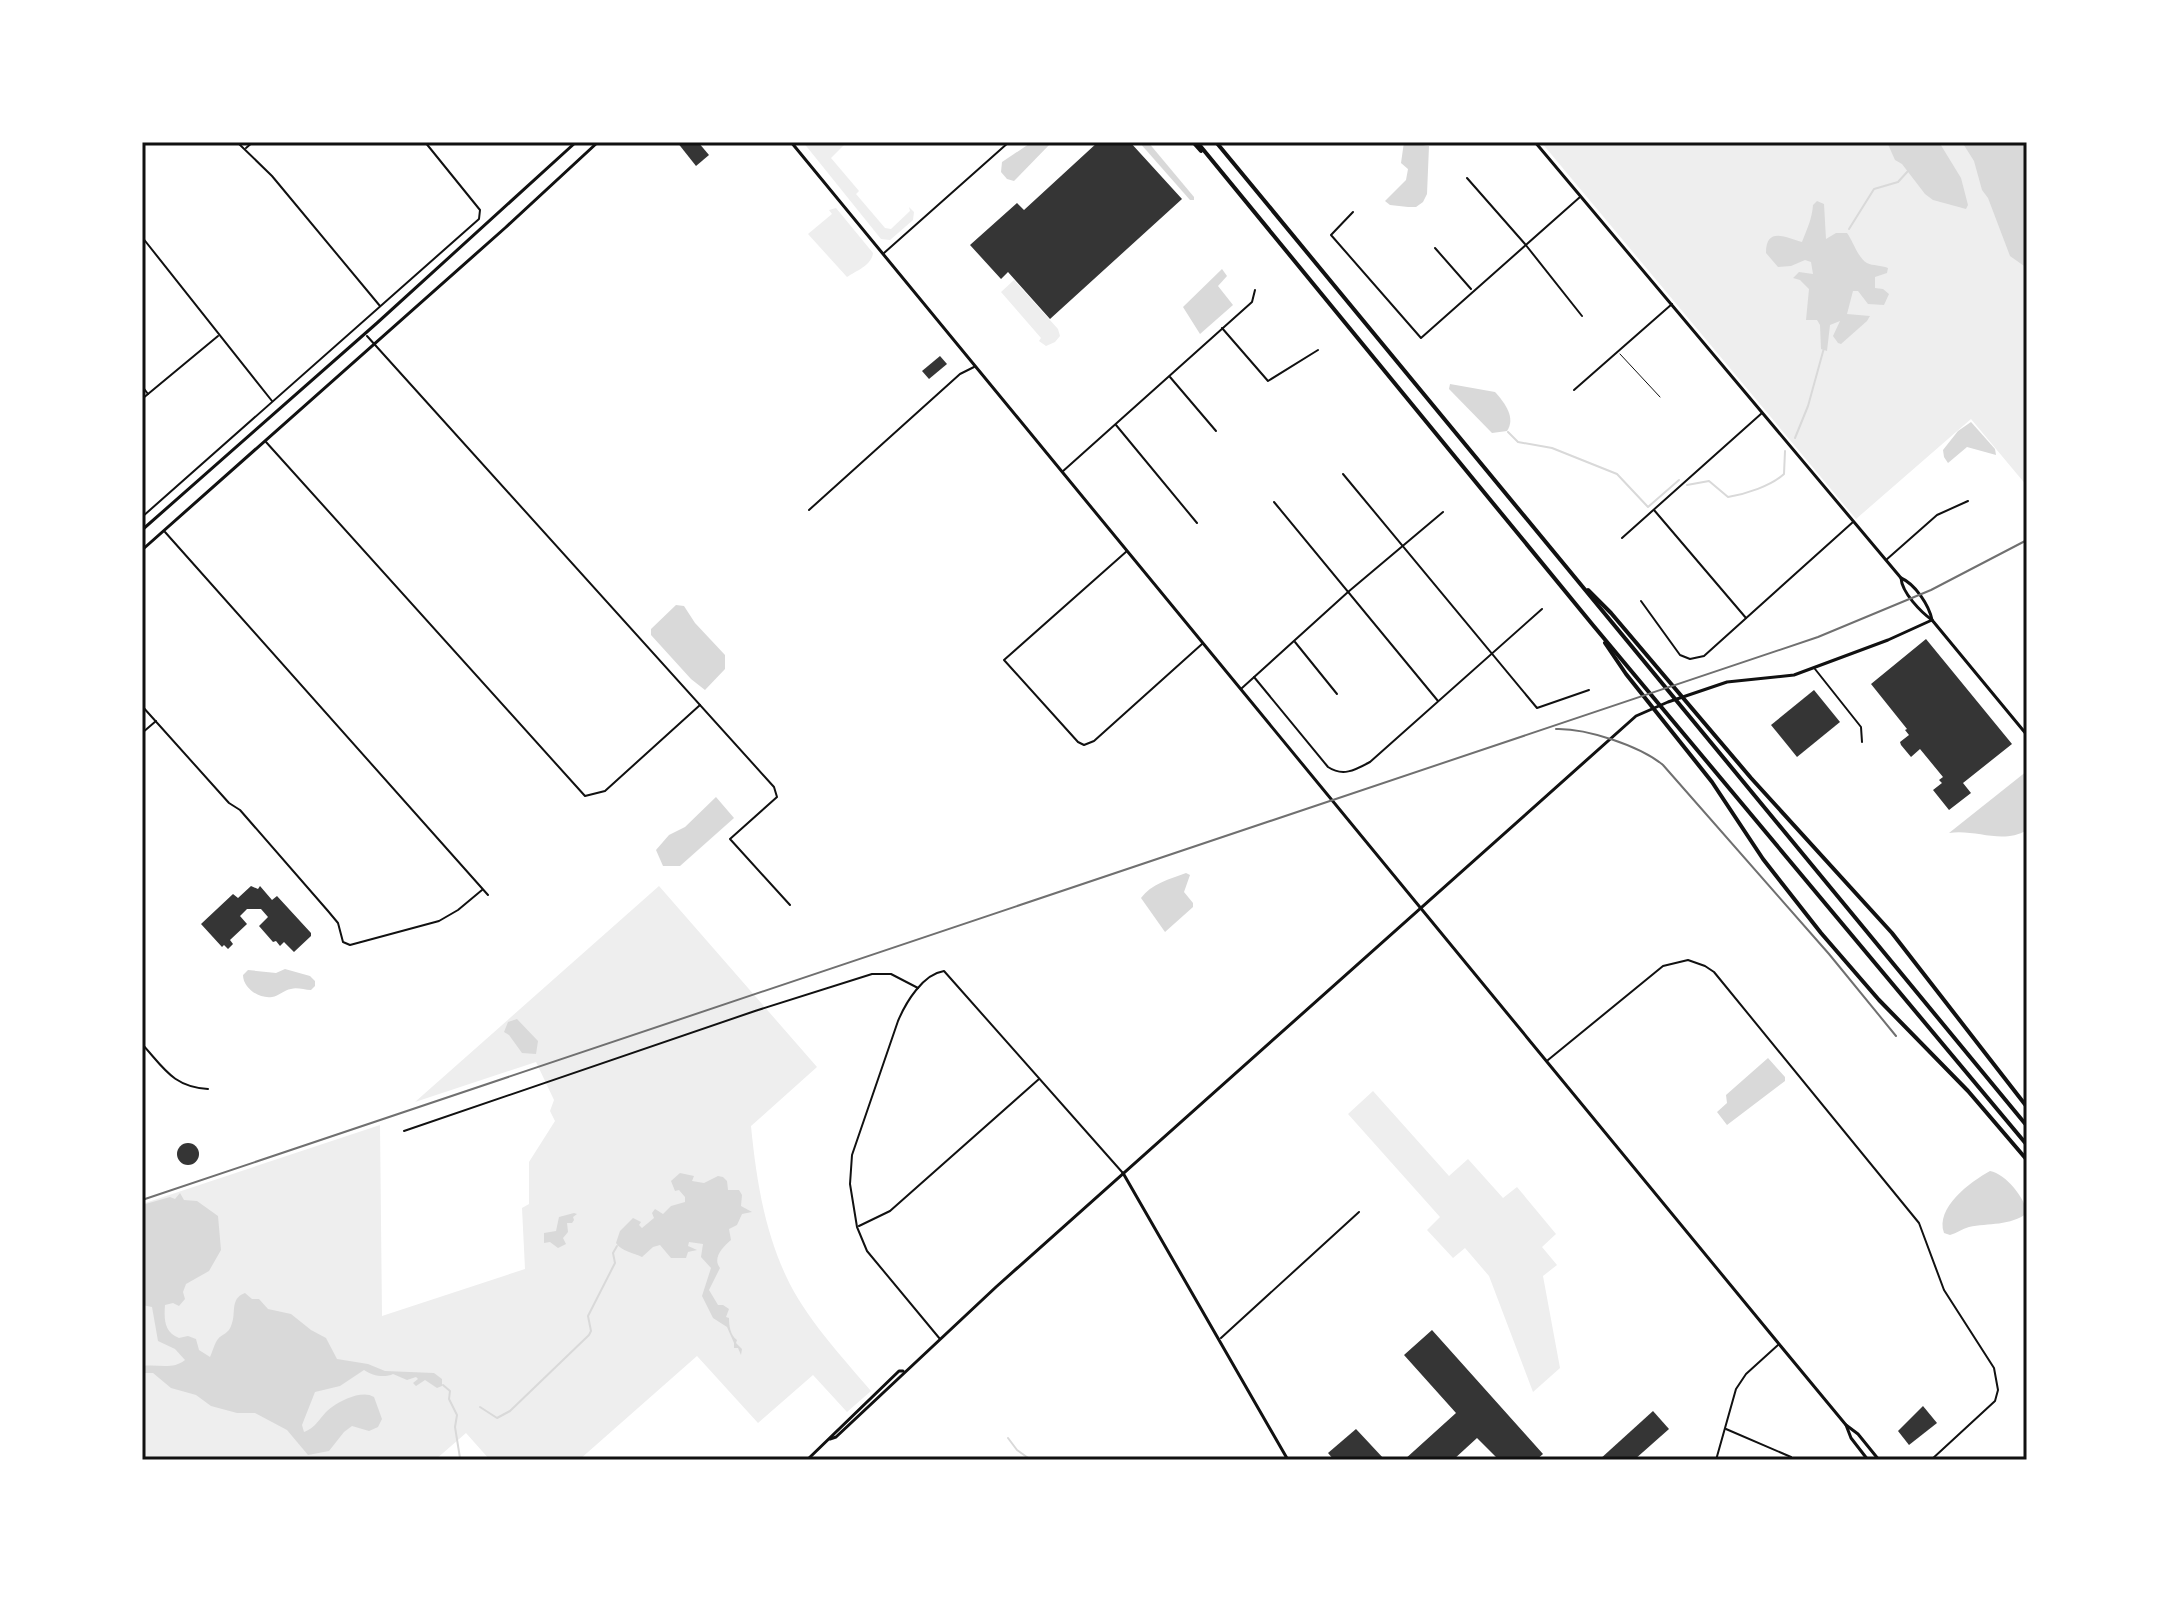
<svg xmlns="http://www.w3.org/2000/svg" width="2169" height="1602" font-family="'Alegreya Sans',sans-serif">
	<rect width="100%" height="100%" fill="#fff"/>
	<!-- green -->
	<g fill="#eee">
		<path d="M803,142H847L831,158L859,191L856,194L885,228L891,229L910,211L909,207L914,212L913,220L890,240L881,239Z"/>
		<path d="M1541,142H2027V486L1971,419L1856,519Z"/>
		<path d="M836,208L873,253C872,265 856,271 847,277L808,234L832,214L829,210Z"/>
		<path d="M1014,280L1058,329L1060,336L1055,342L1046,346L1039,341L1041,338L1001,292Z"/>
		<path d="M659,886L817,1067L751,1126C756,1177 764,1229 786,1276C804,1316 842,1357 871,1391L847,1412L813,1375L758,1423L697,1356L579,1460H490L466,1433L435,1460H142V1204L380,1125L382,1316L525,1269L522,1208L529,1204V1162L555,1121L550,1111L554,1100L536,1062L415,1102Z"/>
		<path d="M1373,1091L1449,1176L1468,1159L1503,1198L1517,1187L1556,1234L1542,1247L1557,1265L1543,1276L1560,1368L1533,1392L1489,1276L1465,1248L1453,1258L1427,1230L1440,1217L1348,1114Z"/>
	</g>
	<!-- water -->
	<g fill="#d9d9d9">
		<path d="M1032,142H1052L1014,181L1007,179L1001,172L1002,162Z"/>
		<path d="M1139,142H1148L1194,197V200H1190Z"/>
		<path d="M1404,142L1429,146L1427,194L1423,202L1416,207H1408L1390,205L1385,201L1406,180L1408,169L1401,163Z"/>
		<path d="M1887,142H1939L1961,178L1968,205L1966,209L1933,200L1925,194L1902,164L1895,160Z"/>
		<path d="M1962,142H2027V268L2010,256L1988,198L1982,190L1974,161Z"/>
		<path d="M1817,201L1824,204L1826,239L1836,233H1847C1853,241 1858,258 1867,263C1873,266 1881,265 1888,268L1887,273L1875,277V288L1883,289L1889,294L1884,305L1868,304L1858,291H1853L1847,314L1870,316L1867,321L1841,344L1838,343L1833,336L1840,321L1830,325L1827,351L1821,349L1820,325L1817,320H1806L1809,289L1800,280L1793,278L1799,272L1813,274L1811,262L1805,260L1791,266L1778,267L1766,253C1766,225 1788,239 1802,242C1807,229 1812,219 1813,205Z"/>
		<path d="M1222,269L1227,276L1218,286L1233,305L1200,334L1183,307Z"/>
		<path d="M1450,384L1495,392C1505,403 1516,418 1507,431L1492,433L1449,389Z"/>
		<path d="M1971,422L1995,449L1996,455L1967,447L1948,463L1944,457L1943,450L1958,431Z"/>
		<path d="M676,605L684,606L695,623L725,655V669L705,690L691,679L651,635V629Z"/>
		<path d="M2027,771V830C2002,845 1977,829 1949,833Z"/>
		<path d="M716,797L734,818L680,866H663L656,850L669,835L685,827Z"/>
		<path d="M1186,873L1190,875L1184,892L1193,903V907L1165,932L1141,898C1151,884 1170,879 1186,873Z"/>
		<path d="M285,969L310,976L315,981V986L311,990C304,990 297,987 291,989C284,990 279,996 272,997C259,999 243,988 243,975L248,970L276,973Z"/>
		<path d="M517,1019L538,1041L536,1054L522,1053L509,1035L504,1032L508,1022Z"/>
		<path d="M1768,1058L1785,1077V1081L1727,1125L1717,1112L1727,1103L1726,1095Z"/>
		<path d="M1990,1171C2006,1174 2025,1198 2027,1213C2011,1226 1988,1223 1969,1227C1962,1229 1957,1233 1950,1235L1944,1233C1935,1208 1970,1182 1990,1171Z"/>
		<path d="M680,1173L694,1176L692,1181L704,1183L718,1176L723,1177L727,1181L728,1190H739L742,1195L741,1206L752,1212L742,1214L737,1225L729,1229L731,1240C723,1247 712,1258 720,1268L709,1290L718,1305H723L729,1309L726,1317L729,1318C729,1325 730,1335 737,1340L736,1343L742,1349L741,1355L738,1348H734V1343L727,1327L713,1318L702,1296L711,1268L701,1257L703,1244L689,1242L688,1246L697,1250L688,1252L686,1258H671L660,1245L653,1247L642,1257C634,1253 621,1251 616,1243L620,1231L633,1218L641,1222L639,1225L642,1228L654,1218L652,1213L655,1209L663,1214L671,1206L685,1202V1197L679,1190L675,1191L671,1181Z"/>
		<path d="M180,1193L184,1200L197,1201L218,1216L221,1250L209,1271L186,1284L183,1292L185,1299L179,1306L173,1303L165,1305C164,1319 164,1332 179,1338L188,1336L196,1339L199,1350L210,1357C212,1353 215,1342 218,1339C222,1334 228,1334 231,1326C237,1313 229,1299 245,1293L252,1299H259L268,1309L291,1314L311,1330L326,1338L337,1359L368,1364L385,1371L434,1373L442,1379V1386L437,1388L425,1380L416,1386L413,1383L418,1379L416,1377L407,1380L393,1374C385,1378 372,1376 364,1370L340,1386L315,1392L302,1425L304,1432C318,1427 321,1414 332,1407C343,1399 363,1390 374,1397L382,1419L378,1427L369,1431L352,1426L344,1432L329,1451L308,1455L287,1430L255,1413H237L211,1406L196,1395L171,1388L153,1373H142L143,1366C158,1364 173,1370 185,1360L175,1349L158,1341L152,1307L142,1305V1205L170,1197L175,1199Z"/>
		<path d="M574,1213L577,1214L573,1217L574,1220L572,1223H567L568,1232L563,1238L566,1244L558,1248L550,1242L544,1243V1233L556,1231L559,1217Z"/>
	</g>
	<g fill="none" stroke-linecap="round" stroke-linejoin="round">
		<!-- stream -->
		<g stroke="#d9d9d9" stroke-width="2">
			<path d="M1849,229L1874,189L1898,182L1908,171"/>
			<path d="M1508,432L1518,442L1552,448L1617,474L1648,507L1679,480"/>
			<path d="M1795,438L1808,406L1824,348"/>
			<path d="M1687,485L1709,481L1728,497C1746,494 1771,486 1784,474L1785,451"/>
			<path d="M443,1385L450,1391L449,1399L457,1415L455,1427L460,1458"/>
			<path d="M480,1407L497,1418L510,1411L589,1335L591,1331L588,1316L615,1263L613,1253L617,1246"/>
			<path d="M1008,1438L1017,1450L1031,1460"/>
		</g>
	</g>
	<!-- building -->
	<g fill="#353535">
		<path d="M677,142H698L709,155L696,166Z"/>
		<path d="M1098,142H1130L1182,199L1050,319L1008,272L1001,279L970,245L1017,203L1024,210Z"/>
		<path d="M940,356L947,364L929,379L922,371Z"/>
		<path d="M1926,639L2012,744L1963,783L1971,793L1949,810L1933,790L1942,783L1939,780L1943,777L1920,749L1911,757L1901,745L1900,742L1909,735L1905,730L1907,729L1871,684Z"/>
		<path d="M1814,690L1840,722L1797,757L1771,725Z"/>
		<path d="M251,886L258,889L260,886L272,900L277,896L311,933V936L294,952L284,942L280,946L276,941L273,942L259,926L268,917L261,909H247L240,916L247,924L230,940L233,944L228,949L224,945L222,947L201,924L233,894L238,898Z"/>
		<circle cx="188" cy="1154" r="11"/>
		<path d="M1432,1330L1543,1454L1536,1460H1499L1477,1438L1453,1460H1404L1456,1413L1404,1355Z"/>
		<path d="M1923,1406L1937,1423L1909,1445L1898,1431Z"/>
		<path d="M1653,1411L1669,1429L1634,1460H1599Z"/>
		<path d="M1356,1429L1385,1460H1334L1328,1453Z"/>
	</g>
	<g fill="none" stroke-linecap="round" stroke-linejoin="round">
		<!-- service -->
		<path stroke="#111" stroke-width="1" d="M1620,354L1660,397"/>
		<!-- minor -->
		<g stroke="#111" stroke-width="2">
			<path d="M237,142L272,176L380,306"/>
			<path d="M246,148L253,142"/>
			<path d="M1467,178L1525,244L1582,316"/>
			<path d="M1353,212L1331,235L1421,338L1580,197"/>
			<path d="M142,237L272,401"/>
			<path d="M1435,248L1471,289"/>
			<path d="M884,253L1009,142"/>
			<path d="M1222,328L1268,381L1318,350"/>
			<path d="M367,336L774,787L777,797L730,839L790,905"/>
			<path d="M1170,377L1216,431"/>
			<path d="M142,386L148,394"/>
			<path d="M1574,390L1672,304"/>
			<path d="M142,399L218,336"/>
			<path d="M1116,425L1197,523"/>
			<path d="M266,442L585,796L605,791L700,705"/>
			<path d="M1062,472L1252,302L1255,290"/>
			<path d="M1343,474L1537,708L1589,690"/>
			<path d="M1274,502L1438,701"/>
			<path d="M809,510L960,374L974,367"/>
			<path d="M1654,510L1746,618"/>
			<path d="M142,517L479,219L480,210L425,142"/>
			<path d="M165,532L488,895"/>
			<path d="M1622,538L1762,413"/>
			<path d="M1127,551L1004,660L1078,742L1084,745L1094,741L1202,644"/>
			<path d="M1886,560L1937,515L1968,501"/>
			<path d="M1641,601L1680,655L1690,659L1704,656L1853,522"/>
			<path d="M1295,642L1337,694"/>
			<path d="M1815,669L1861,727L1862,742"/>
			<path d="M1254,677L1328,767C1343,777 1355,770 1370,762L1542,609"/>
			<path d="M1242,688L1348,592L1443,512"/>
			<path d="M142,706L229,803L240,810L328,911L338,923L343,942L350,945L439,921L458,910L482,890"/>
			<path d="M142,733L156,721"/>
			<path d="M142,1044C164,1068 173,1087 208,1089"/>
			<path d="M1548,1060L1663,966L1688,960L1705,966L1714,972L1919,1223L1944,1290L1994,1368L1998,1390L1995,1401L1931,1460"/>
			<path d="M404,1131L755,1011L872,974H891L918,988"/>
			<path d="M859,1226L890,1211L1039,1079"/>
			<path d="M1221,1338L1359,1212"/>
			<path d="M940,1339L867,1251L857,1227L850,1184L852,1155L898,1021C906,1002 923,974 944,971L1122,1172"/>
			<path d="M1726,1429L1791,1457"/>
			<path d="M1716,1460L1736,1389L1746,1374L1778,1345"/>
		</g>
		<!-- tertiary -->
		<g stroke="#111" stroke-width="3">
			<path d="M1535,142L1901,578C1915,584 1929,605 1932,620"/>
			<path d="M1901,578C1902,593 1921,612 1932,620L2027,735"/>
			<path d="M1123,1173L1288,1460"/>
			<path d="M830,1439L836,1437L996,1287L1636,716L1668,702L1727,682L1794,675L1888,640L1932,620"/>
			<path d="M807,1460L899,1371H903"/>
		</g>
		<!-- primary -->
		<g stroke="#111" stroke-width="3">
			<path d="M791,142L1779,1344L1846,1425L1858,1434L1879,1460"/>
			<path d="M142,530L377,323L576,142"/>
			<path d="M142,550L505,228L598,142"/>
			<path d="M1846,1425L1851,1438L1868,1460"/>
		</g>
		<!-- motorway -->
		<g stroke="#111" stroke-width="4">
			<path d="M1193,142L1201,151"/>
			<path d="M1197,142L1592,624L2027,1145"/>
			<path d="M1216,142L2027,1126"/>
			<path d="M1588,590L1611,613L1751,778L1892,933L2027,1107"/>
			<path d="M1605,643L1626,674L1712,782L1763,859L1821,933L1879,1000L1968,1091L2027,1160"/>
		</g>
		<!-- rail -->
		<g stroke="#707070" stroke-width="2">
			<path d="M1556,729C1586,728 1640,746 1663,765L1829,954L1896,1036"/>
			<path d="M142,1200L1818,637L1931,590L2027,540"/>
		</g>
	</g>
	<!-- border -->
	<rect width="2169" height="1602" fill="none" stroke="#ffffff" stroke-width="288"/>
	<rect x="144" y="144" width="1881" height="1314" fill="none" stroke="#111" stroke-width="3"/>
</svg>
